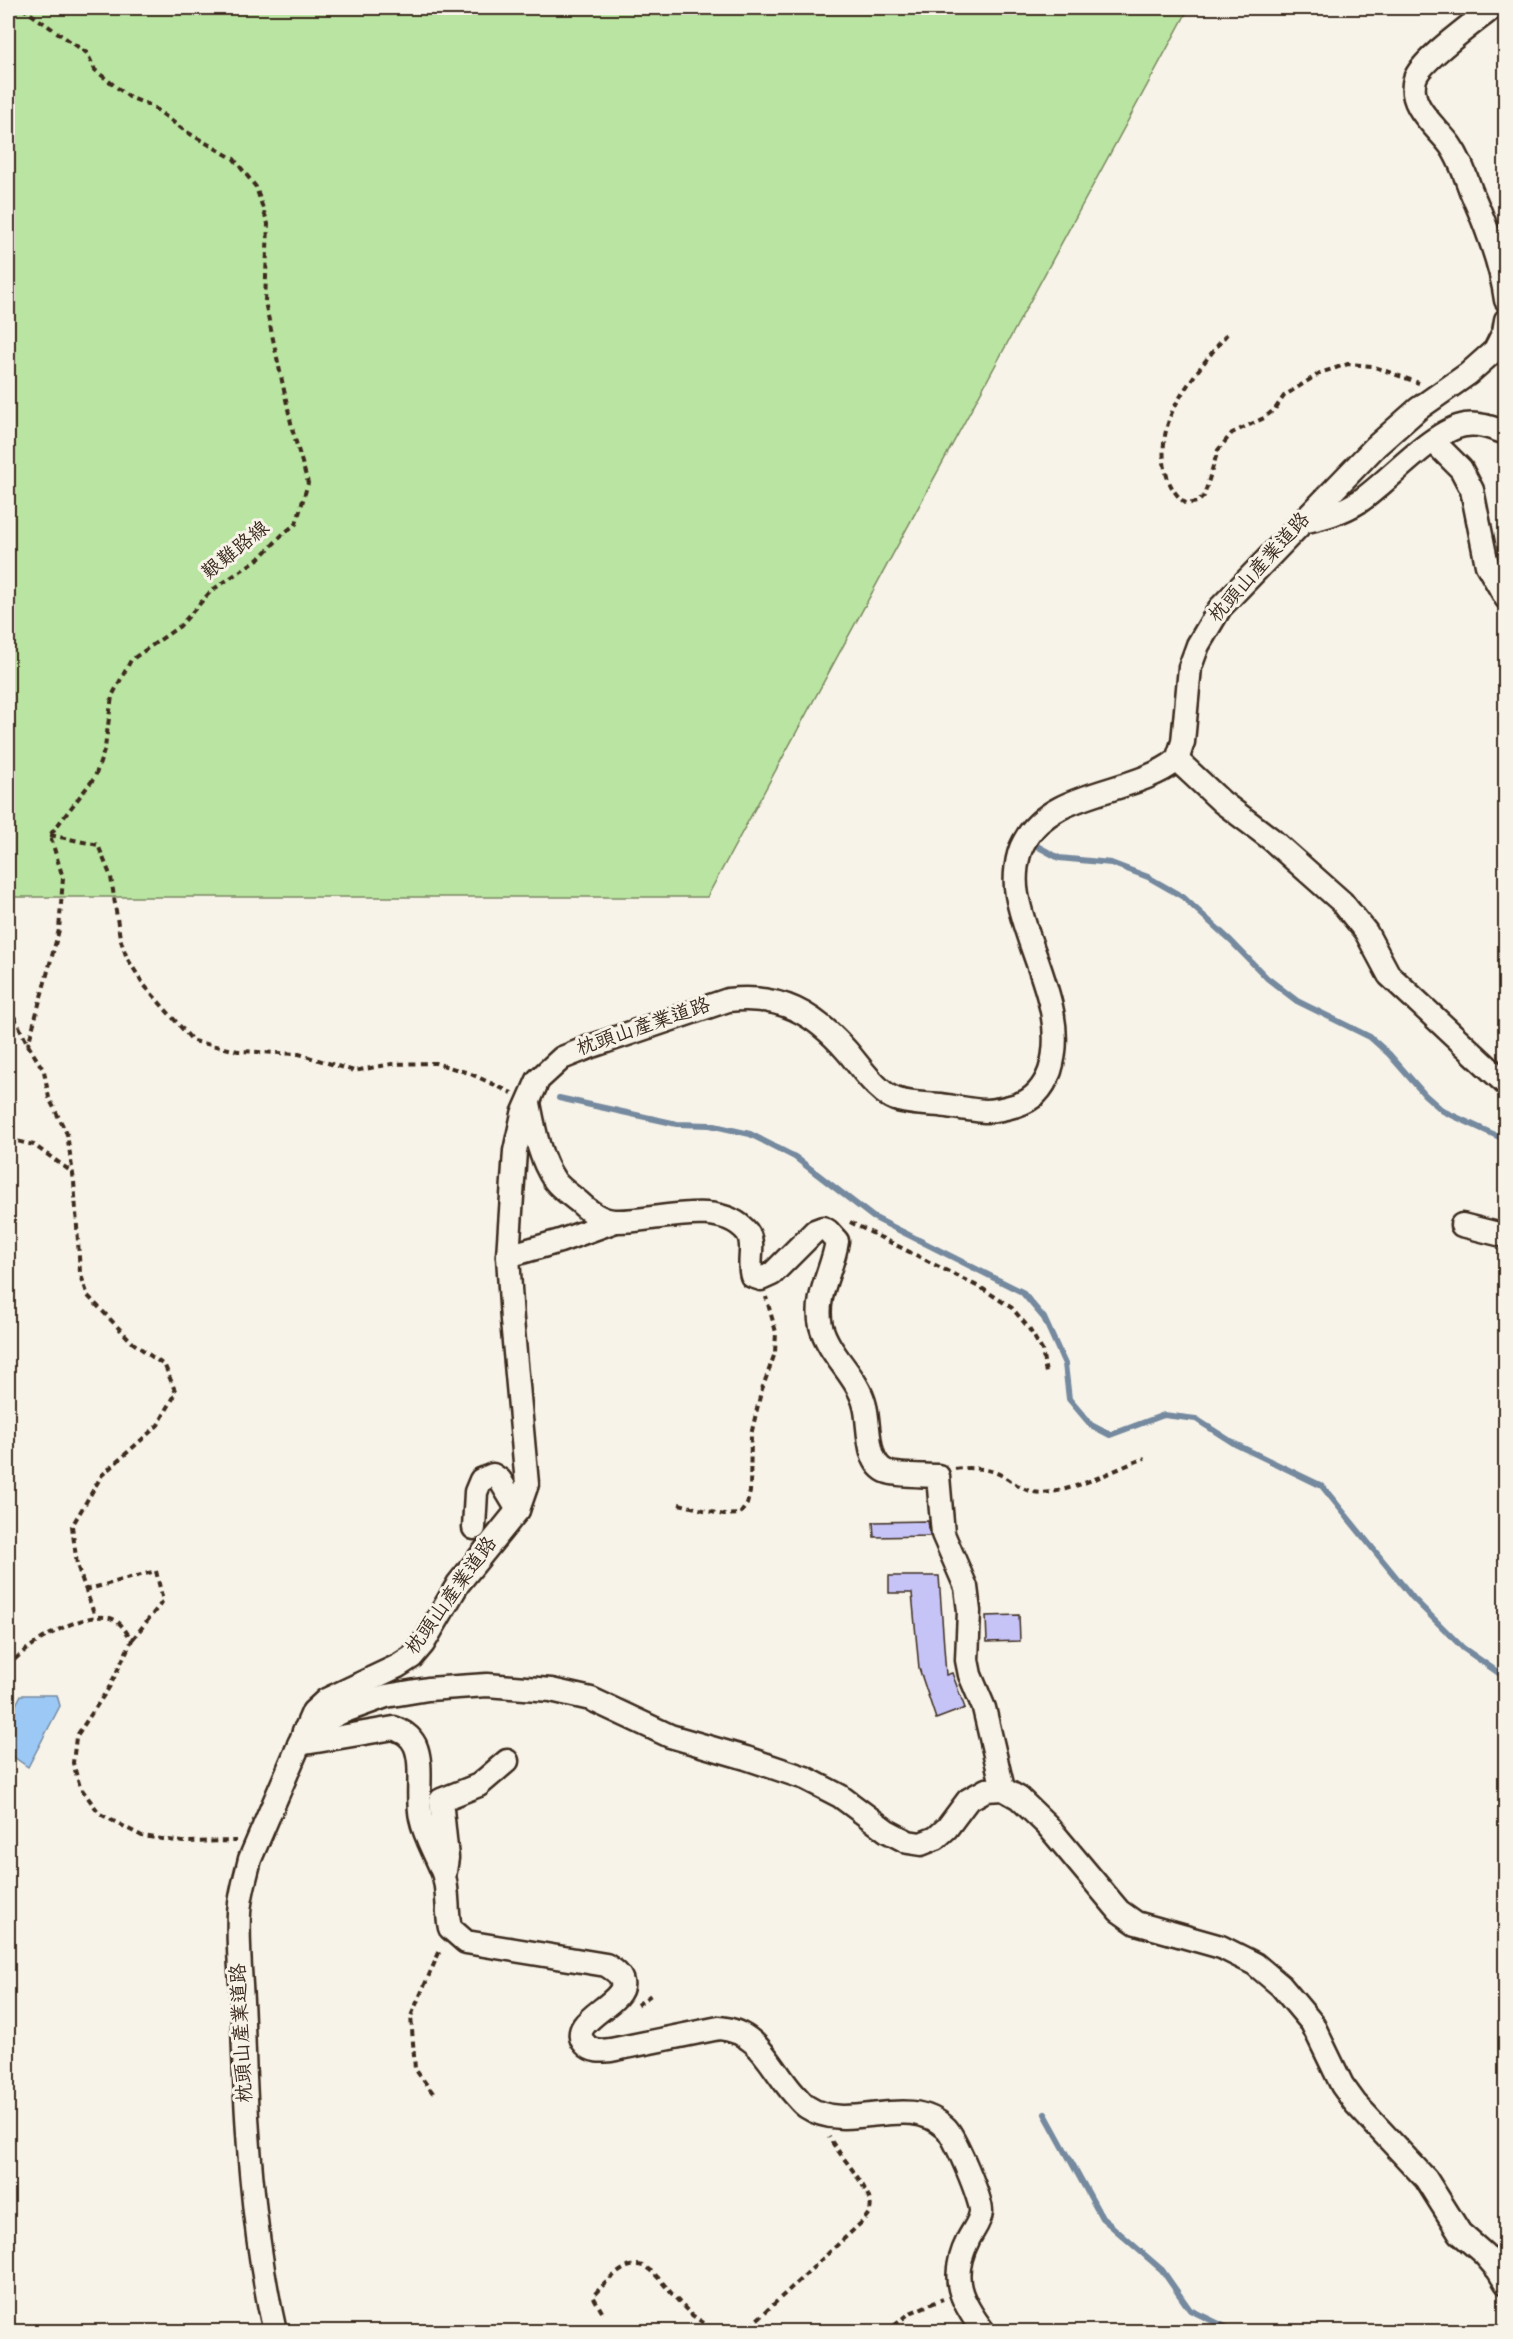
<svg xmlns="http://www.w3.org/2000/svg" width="1513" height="2339" font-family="'Gochi Hand','LXGW WenKai TC',sans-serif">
	<rect width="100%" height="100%" fill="#f7f3e8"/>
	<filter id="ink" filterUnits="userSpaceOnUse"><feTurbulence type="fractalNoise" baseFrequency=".0167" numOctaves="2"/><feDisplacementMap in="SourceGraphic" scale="12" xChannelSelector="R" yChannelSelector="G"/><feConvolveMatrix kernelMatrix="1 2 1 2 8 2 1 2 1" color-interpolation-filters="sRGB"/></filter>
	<g filter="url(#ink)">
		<!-- green -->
		<path fill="#bae4a1" stroke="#7a8760" stroke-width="1.5" d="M8,8H1189L707,897H8Z"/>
		<!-- water -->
		<path fill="#9bc8f5" stroke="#75899f" stroke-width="1.5" d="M21,1695H57L60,1706L28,1767L8,1753V1720Z"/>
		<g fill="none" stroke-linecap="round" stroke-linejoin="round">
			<!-- stream -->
			<g stroke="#75899f" stroke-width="6">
				<path d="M1035,845L1059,858L1111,863L1148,877L1183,897L1231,941L1267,978L1297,1001L1370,1037L1389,1054L1425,1095L1443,1111L1506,1140"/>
				<path d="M559,1098L677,1124L710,1125L750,1134L795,1157L873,1217L1022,1292L1044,1318L1065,1364L1069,1399L1091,1425L1110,1435L1164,1415L1196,1419L1235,1444L1322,1486L1413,1598L1463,1648L1506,1678"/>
				<path d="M1045,2114L1102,2218L1162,2270L1190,2310L1236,2332"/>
			</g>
		</g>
		<!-- building -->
		<g fill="#c6c4f7" stroke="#3b2a1e" stroke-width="1.5">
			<path d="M928,1521L930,1536L874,1537L873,1522Z"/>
			<path d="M889,1576H939L946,1675L952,1673L965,1708L936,1719L919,1668L912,1593H889Z"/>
			<path d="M1019,1615L1020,1641L987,1642L986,1616Z"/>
		</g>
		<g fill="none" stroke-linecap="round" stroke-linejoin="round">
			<!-- minor casing -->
			<g stroke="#3b2a1e" stroke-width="27">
				<g id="minor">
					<path d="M1492,8C1475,22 1420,61 1415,79C1407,106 1436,126 1450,145C1460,159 1465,175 1471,191C1486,225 1501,263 1506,300"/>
					<path d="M1433,441L1461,469L1472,490L1487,565L1506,598"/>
					<path d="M1303,522C1324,517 1341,513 1360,501C1388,482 1433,430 1465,425C1480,423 1492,428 1506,433"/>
					<path d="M1177,760L1222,802L1271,839L1342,902L1366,932L1389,975L1506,1084"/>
					<path d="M529,1103C534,1129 539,1158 555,1181C561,1189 572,1196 579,1202C588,1211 602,1221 615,1221C652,1223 719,1197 747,1232C756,1244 747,1261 752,1276L761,1279L772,1274L815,1231L823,1228L828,1231L837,1241C833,1270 814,1296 821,1326C829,1356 858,1376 865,1406C870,1423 865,1464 888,1472C897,1476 926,1475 938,1476L943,1534L966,1587L969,1611L967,1660L970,1675L984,1708L1003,1789"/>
					<path d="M1462,1225L1506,1236"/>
					<path d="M508,1256L560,1241L613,1222"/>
					<path d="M474,1528L476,1492L481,1480L493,1475L500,1480L518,1510"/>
					<path d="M304,1731L342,1712L386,1696L428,1689L487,1685L551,1690L591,1699L670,1736L746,1758L805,1778L840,1796L887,1831L908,1842L921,1844L936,1838L947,1828L968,1800L986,1790L1003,1789L1019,1798L1047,1825L1119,1911L1136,1923L1221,1947L1255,1964L1281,1986L1312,2023L1342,2085L1355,2103L1426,2179L1460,2233L1484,2254L1498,2270L1506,2283"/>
					<path d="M299,1744L394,1728C403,1732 410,1735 415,1745C424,1765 416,1795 421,1818C425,1838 436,1854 443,1873C449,1890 446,1911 450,1928L466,1942L606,1965C612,1969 621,1974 622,1982C627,2004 564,2021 585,2044C592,2052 602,2051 611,2050L719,2028C759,2031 770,2067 794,2094C798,2098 802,2104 807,2107C849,2135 907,2091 946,2128C955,2137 982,2200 981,2212C980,2223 972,2231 968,2240C949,2278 960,2300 984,2332"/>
					<path d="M445,1871L447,1858L441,1800L479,1785L507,1761"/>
					<path d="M275,2332C252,2231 246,2125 243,2023C242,1986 237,1949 239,1913C240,1895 246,1876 250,1859L313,1712L326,1700L398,1666L412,1657L423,1644L458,1584L518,1510L527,1484L512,1320L508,1256L515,1151L523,1114L538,1080L562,1058L592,1046L728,1000C780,994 814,1013 847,1051C858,1064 868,1079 880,1089C884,1093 890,1097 895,1099C909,1104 926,1104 940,1105C955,1107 970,1110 985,1111C996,1111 1007,1108 1017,1105C1034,1100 1044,1087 1050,1071C1069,1012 1027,952 1017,895C1014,879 1016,856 1024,842C1052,789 1134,795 1177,760L1183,742L1190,667L1198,645L1220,608L1375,447L1418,409L1468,374L1495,350L1504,332L1506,320"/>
				</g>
			</g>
			<!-- path -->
			<g stroke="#3b2a1e" stroke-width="4" stroke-dasharray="6 4.5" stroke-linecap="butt">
				<path d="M22,8L87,53L95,70L129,97L152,106L185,131L234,159L256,187L268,224L265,302L293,432L308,483L296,524L284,533L261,557L211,591L180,626L131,660L112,696L105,748L95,777L50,835L63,878L59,930L28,1045"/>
				<path d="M1227,334C1209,356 1186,384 1173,410C1159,440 1158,484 1187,504L1198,502L1204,496L1218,450L1232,433L1264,418L1275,409L1284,396L1320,373L1348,364L1372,366L1419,383"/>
				<path d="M50,835L98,845L111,877L120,938L127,958L144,985L193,1041L238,1051L299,1054L354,1071L392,1064L435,1063L469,1073L512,1093"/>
				<path d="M8,1008L13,1014L28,1045L44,1071L49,1098L67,1134L74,1181L80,1272L88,1296L133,1343L165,1366L176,1393L158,1425L102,1475L72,1526L77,1565L95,1616"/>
				<path d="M8,1139L34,1145L72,1172"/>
				<path d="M850,1222L983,1289L1012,1308L1028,1327L1042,1350L1046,1373"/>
				<path d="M955,1469C969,1467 988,1468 1001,1475C1012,1481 1022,1490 1034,1492C1061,1498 1118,1468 1145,1458"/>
				<path d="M679,1504L724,1515L740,1514L747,1504L750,1492L751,1435L761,1392L775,1353L776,1332L766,1297"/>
				<path d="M85,1590L156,1571L163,1601L132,1640"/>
				<path d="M8,1667C23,1646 84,1610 110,1618C121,1621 126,1632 132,1640L110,1686L76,1737L73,1763L80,1787L100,1814L142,1836L183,1842L236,1841"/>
				<path d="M637,2005L654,1993"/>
				<path d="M433,2093L415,2069L411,2016L441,1948"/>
				<path d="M602,2312L593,2296C647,2236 649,2275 691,2314C699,2321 710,2326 718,2332"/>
				<path d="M741,2332L747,2329L862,2222C865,2218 869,2214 870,2210C876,2193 837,2153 829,2137"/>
				<path d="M886,2332L910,2313L943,2299"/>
			</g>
			<!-- minor -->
			<use href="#minor" stroke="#f7f3e8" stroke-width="22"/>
		</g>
	</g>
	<g text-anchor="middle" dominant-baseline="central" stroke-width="6" stroke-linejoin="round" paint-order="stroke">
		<!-- street labels -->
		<g font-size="20" fill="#3b2a1e" stroke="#f7f3e8">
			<text transform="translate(237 552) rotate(-39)">艱難路線</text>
			<text transform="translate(1261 569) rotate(-48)">枕頭山產業道路</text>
			<text transform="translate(644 1029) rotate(-19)">枕頭山產業道路</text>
			<text transform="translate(453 1597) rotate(-54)">枕頭山產業道路</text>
			<text transform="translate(244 2033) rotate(-93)">枕頭山產業道路</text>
		</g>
	</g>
	<!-- margin -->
	<rect width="1513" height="2339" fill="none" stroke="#f7f3e8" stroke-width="30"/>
	<rect x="15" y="15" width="1483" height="2309" fill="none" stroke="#3b2a1e" stroke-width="2" filter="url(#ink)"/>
</svg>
